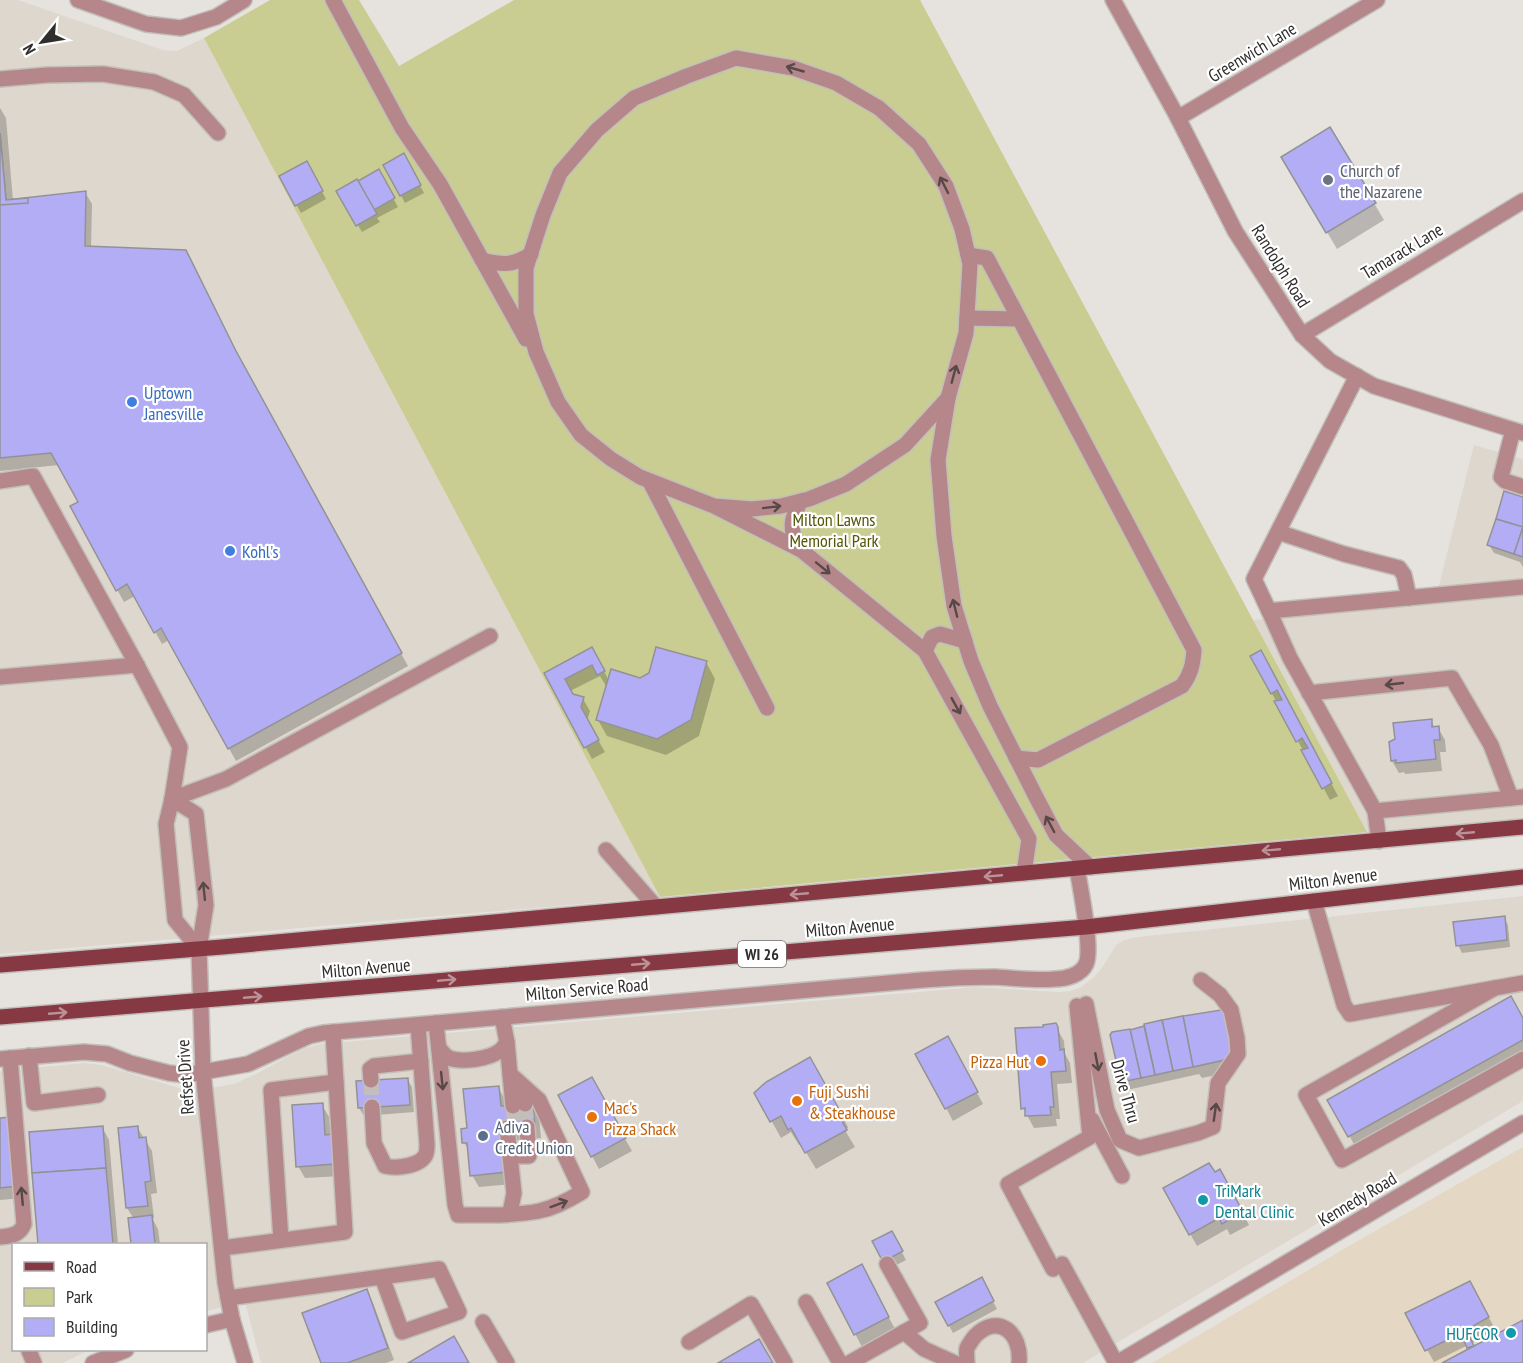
<svg xmlns="http://www.w3.org/2000/svg" width="1523" height="1363" font-family="'PT Sans Narrow',sans-serif">
	<rect width="100%" height="100%" fill="#e6e3df"/>
	<!-- built -->
	<g fill="#ded7cd">
		<path d="M0,0H18L163,50L177,51L204,38L660,897L0,954Z"/>
		<path d="M1474,445L1523,459V819L1367,832L1253,620L1435,602Z"/>
		<path d="M1523,896V1101L1083,1363H261L245,1302L206,1311V1244H14V1350H89L63,1363H0V1071L84,1063L102,1065L179,1088L186,1092L234,1084L256,1074L287,1057L306,1048L321,1044L976,987L1059,992L1071,991L1081,987L1093,978L1102,968L1116,945L1124,940L1138,937Z"/>
	</g>
	<!-- industrial -->
	<path fill="#e4d8c4" d="M1523,1147V1363H1152L1347,1247Z"/>
	<!-- green -->
	<path fill="#c9cd91" d="M270,0H359L399,66L514,0H920L1367,832L660,897L204,38Z"/>
	<!-- shadow -->
	<g fill="#0003">
		<path d="M0,108L6,118L13,201L85,192L92,204L91,248L242,365L408,666L236,761L169,640L162,644L135,596L124,602L72,507L80,502L59,465L0,471Z"/>
		<path d="M1330,129L1384,220L1337,249L1283,157Z"/>
		<path d="M404,155L424,193L405,203L385,165Z"/>
		<path d="M307,163L326,199L301,213L281,177Z"/>
		<path d="M378,171L398,207L377,218L380,222L362,232L338,192Z"/>
		<path d="M1523,498V567L1520,562L1494,553L1489,545Z"/>
		<path d="M1252,657L1268,664L1338,796L1330,800Z"/>
		<path d="M599,661L609,681L641,680L706,662L715,679L699,736L666,755L607,736L598,720L608,685L606,686L600,676L570,691L573,695L583,699L590,711L587,721L605,752L592,759L546,674Z"/>
		<path d="M1431,721L1435,728H1438L1445,740L1446,752H1440L1442,771L1405,774L1404,772L1399,773L1392,761L1396,740Z"/>
		<path d="M1504,917L1508,925L1510,947L1462,953L1458,945Z"/>
		<path d="M1523,1020V1061L1359,1153L1329,1100Z"/>
		<path d="M1055,1025L1064,1041L1065,1054L1070,1063L1072,1083L1057,1084L1060,1119H1056L1057,1126L1034,1128L1023,1108L1044,1028Z"/>
		<path d="M1146,1028L1241,1063L1236,1071L1202,1078L1199,1074L1127,1090L1122,1082L1112,1035L1113,1034Z"/>
		<path d="M954,1050L983,1104L953,1121L917,1054Z"/>
		<path d="M810,1059L848,1127L846,1132L855,1147L816,1169L801,1144L799,1145L791,1132L781,1138L756,1093Z"/>
		<path d="M407,1079L412,1087L414,1112L364,1116L359,1108Z"/>
		<path d="M591,1079L632,1151L599,1169L560,1096Z"/>
		<path d="M498,1087L505,1100L532,1105L539,1117L541,1138L509,1141L513,1184L479,1187L472,1175L470,1153L464,1142L468,1129Z"/>
		<path d="M322,1105L329,1117L331,1136L341,1176L305,1178L298,1166Z"/>
		<path d="M0,1120L23,1198L0,1200Z"/>
		<path d="M102,1127L109,1140L118,1244H40L31,1133Z"/>
		<path d="M137,1127L152,1151L157,1193L151,1194L154,1218H152L158,1229L160,1244H132L129,1219H134L127,1208Z"/>
		<path d="M1219,1171L1249,1225L1230,1235L1227,1229L1197,1246L1165,1189L1214,1174Z"/>
		<path d="M892,1233L906,1260L889,1269Z"/>
		<path d="M868,1278L895,1329L862,1347L829,1284Z"/>
		<path d="M981,1279L997,1309L953,1333L937,1303Z"/>
		<path d="M366,1291L373,1303L394,1360L386,1363H322Z"/>
		<path d="M1477,1295L1495,1329L1472,1343L1474,1348L1523,1322V1363H1445L1470,1350L1468,1345L1434,1362L1407,1314Z"/>
	</g>
	<!-- building -->
	<g fill="#b3adf5" stroke="#929296" stroke-width="1.5">
		<path d="M1330,127L1376,203L1326,233L1281,157Z"/>
		<path d="M0,133L6,200L86,191L85,246L186,250L236,351L402,653L228,749L161,628L154,633L127,584L116,591L70,506L78,502L51,453L0,458Z"/>
		<path d="M0,133L6,200L28,198V203L0,205Z"/>
		<path d="M404,153L421,185L400,196L383,165Z"/>
		<path d="M307,161L323,191L295,206L279,176Z"/>
		<path d="M379,169L395,198L374,210L358,181Z"/>
		<path d="M357,179L377,214L356,226L336,191Z"/>
		<path d="M1504,491L1523,497V527L1496,519Z"/>
		<path d="M1496,519L1523,527L1514,554L1487,545Z"/>
		<path d="M1523,527V557L1514,554Z"/>
		<path d="M592,647L605,671L597,675L592,665L565,679L573,694L584,697L581,707L599,740L584,748L544,673Z"/>
		<path d="M656,647L707,661L691,720L657,739L596,720L611,669L640,678L649,673Z"/>
		<path d="M1261,650L1332,783L1322,789L1301,750L1308,748L1302,738L1296,742L1274,701L1282,700L1277,690L1271,694L1250,656Z"/>
		<path d="M1432,719V727L1439,726L1440,740H1434L1436,759L1396,763V760L1391,761L1389,742L1395,739L1393,723Z"/>
		<path d="M1505,916L1507,940L1456,946L1453,922Z"/>
		<path d="M1511,996L1523,1018V1040L1348,1137L1327,1100Z"/>
		<path d="M1227,1009L1235,1050L1229,1059L1193,1067L1183,1016Z"/>
		<path d="M1183,1016L1193,1067L1173,1071L1162,1020Z"/>
		<path d="M1162,1020L1173,1071L1155,1075L1144,1024Z"/>
		<path d="M1056,1023L1058,1027L1060,1050L1064,1049L1066,1071L1051,1072L1054,1107H1050L1051,1115L1025,1116V1108L1021,1109L1015,1028L1043,1027V1025Z"/>
		<path d="M1144,1026L1155,1075L1141,1078L1130,1030Z"/>
		<path d="M1130,1029L1141,1078L1121,1082L1110,1035L1112,1032Z"/>
		<path d="M948,1036L978,1092L945,1109L915,1054Z"/>
		<path d="M810,1057L839,1109L838,1114L847,1130L805,1153L791,1128L788,1130L781,1116L770,1122L754,1093L766,1082Z"/>
		<path d="M592,1077L626,1138L591,1157L558,1095Z"/>
		<path d="M408,1078L410,1105L358,1108L356,1081Z"/>
		<path d="M499,1086L501,1106L533,1104L535,1126L503,1129L507,1172L470,1176L467,1143H462L461,1129L467,1128L463,1089Z"/>
		<path d="M323,1103L325,1135L333,1134L335,1164L296,1167L292,1105Z"/>
		<path d="M10,1117L17,1186L0,1188V1118Z"/>
		<path d="M103,1126L106,1168L32,1173L29,1132Z"/>
		<path d="M138,1126L139,1138L146,1137L151,1181L145,1182L148,1206L126,1208L118,1128Z"/>
		<path d="M1209,1163L1215,1172L1220,1169L1243,1212L1222,1224L1219,1218L1189,1235L1163,1188Z"/>
		<path d="M106,1168L113,1244H38L32,1173Z"/>
		<path d="M152,1215L155,1244H131L128,1218Z"/>
		<path d="M892,1231L903,1251L883,1262L872,1241Z"/>
		<path d="M862,1264L889,1317L854,1335L827,1283Z"/>
		<path d="M982,1277L994,1301L948,1326L935,1302Z"/>
		<path d="M1470,1281L1489,1317L1466,1330L1474,1346L1467,1348L1461,1333L1425,1351L1405,1313Z"/>
		<path d="M367,1289L388,1348L347,1363H321L302,1313Z"/>
		<path d="M1523,1320V1363H1442L1474,1346Z"/>
		<path d="M454,1336L469,1363H408Z"/>
		<path d="M759,1339L773,1363H718Z"/>
	</g>
	<g fill="none" stroke-linecap="round" stroke-linejoin="round">
		<!-- minor-tunnel -->
		<g stroke="#c2bfbb" stroke-width="15" stroke-dasharray="15 8" stroke-linecap="butt">
			<path d="M371,1080L372,1107"/>
			<path d="M525,1104L527,1127"/>
			<path d="M513,1106L515,1128"/>
		</g>
		<!-- minor casing -->
		<g stroke="#c2bfbb" stroke-width="18">
			<g id="minor">
				<path d="M78,0L146,24L181,28L216,17L244,0"/>
				<path d="M333,0L402,128L440,184L526,339"/>
				<path d="M1113,0L1178,118L1235,231L1302,335L1330,361L1374,386L1523,433"/>
				<path d="M0,79L47,75L103,74L154,82L184,95L218,133"/>
				<path d="M1178,118L1377,0"/>
				<path d="M968,255L987,258L1194,650C1193,664 1191,674 1182,686L1038,760L1016,758"/>
				<path d="M482,260C502,265 513,266 531,254"/>
				<path d="M967,318L1019,319"/>
				<path d="M1302,335L1523,201"/>
				<path d="M1357,376L1254,579L1269,611L1523,587"/>
				<path d="M948,398L938,460L944,536L954,606L971,661L990,706L1036,797L1056,835L1090,867"/>
				<path d="M1513,430L1501,477L1505,481L1523,487"/>
				<path d="M0,481L33,476L137,665L180,747L172,799L166,824L175,920L199,949"/>
				<path d="M650,482L767,708"/>
				<path d="M714,506L752,509L781,506L809,499L846,484L905,445L948,398L966,333L970,264L962,229L946,186L919,144L879,108L836,83L793,68L736,58L687,76L634,98L597,130L560,173L543,215L526,268V314L536,352L558,402L581,435L611,459L640,477L714,506L801,550L925,651L1029,839L1024,873"/>
				<path d="M1278,532L1344,554L1399,568L1404,575L1409,598"/>
				<path d="M797,548C790,527 790,520 801,501"/>
				<path d="M1269,611L1290,658L1375,811"/>
				<path d="M925,651L932,637L940,634L965,641"/>
				<path d="M0,677L137,665"/>
				<path d="M1309,693L1452,678L1491,745L1511,798"/>
				<path d="M172,799L196,814L206,905L199,949L203,1072L225,1282L232,1319L245,1363"/>
				<path d="M172,799L226,779L490,636"/>
				<path d="M1379,841L1375,811L1523,797"/>
				<path d="M606,850L656,907"/>
				<path d="M1314,901L1344,1005L1350,1014L1523,983"/>
				<path d="M1495,988L1306,1095L1342,1160L1523,1059"/>
				<path d="M1086,1004L1107,1110L1120,1140L1139,1148L1198,1133L1213,1127L1218,1083L1238,1054L1237,1038L1231,1010L1220,995L1201,980"/>
				<path d="M502,1017L507,1042L513,1106"/>
				<path d="M436,1023L455,1205L458,1215C485,1215 513,1216 539,1211C554,1208 569,1200 582,1192L539,1100L510,1074"/>
				<path d="M439,1048C442,1052 445,1056 449,1058C462,1063 490,1059 501,1050C503,1048 505,1045 507,1042"/>
				<path d="M29,1056L34,1103L98,1095"/>
				<path d="M0,1059L84,1052L107,1054L130,1063L169,1073L186,1075L248,1064L309,1036L323,1033L922,980C946,978 971,977 995,977C1015,978 1035,981 1055,979C1066,979 1081,975 1086,964C1093,949 1080,887 1077,868"/>
				<path d="M371,1080L370,1069L374,1066L421,1061"/>
				<path d="M514,1082L525,1104"/>
				<path d="M372,1107L374,1143L385,1166C397,1169 421,1166 426,1154C427,1151 427,1148 427,1144L418,1025"/>
				<path d="M1092,1120L1122,1176"/>
				<path d="M507,1128L514,1193L510,1213"/>
				<path d="M519,1156H529L527,1127"/>
				<path d="M0,1237C11,1236 20,1235 24,1224L10,1058"/>
				<path d="M281,1240L271,1090L336,1082"/>
				<path d="M222,1248L345,1232L333,1032"/>
				<path d="M1062,1264L1116,1363"/>
				<path d="M1053,1269L1008,1184L1090,1137L1077,1006"/>
				<path d="M228,1298C299,1288 369,1279 439,1269L459,1312L402,1332L382,1277"/>
				<path d="M806,1302L840,1363"/>
				<path d="M483,1322L507,1363"/>
				<path d="M206,1325L232,1319"/>
				<path d="M904,1332L924,1349L955,1363"/>
				<path d="M689,1342L751,1304L785,1363"/>
				<path d="M30,1350L29,1351L34,1363"/>
				<path d="M93,1363L126,1350"/>
				<path d="M849,1363L920,1323L887,1264"/>
				<path d="M967,1363C967,1358 966,1353 967,1348C969,1344 972,1340 975,1336C999,1312 1022,1334 1019,1363"/>
				<path d="M1117,1363L1523,1123"/>
			</g>
		</g>
		<!-- major casing -->
		<g stroke="#c2bfbb" stroke-width="18">
			<g id="major">
				<path d="M0,965L222,947L1523,827"/>
				<path d="M0,1017L1086,927L1523,877"/>
			</g>
		</g>
		<!-- minor -->
		<use href="#minor" stroke="#b5878a" stroke-width="15"/>
		<!-- major -->
		<use href="#major" stroke="#863843" stroke-width="15"/>
	</g>
	<!-- one-way arrows -->
	<defs><path id="oneway-shaft" d="M-6 0H5M1.5-3L5.5 0L1.5 3" fill="none" stroke-width="1.6" stroke-linecap="round" stroke-linejoin="round" transform="scale(1.5)"/></defs>
	<g stroke="#584949">
		<use href="#oneway-shaft" transform="translate(795 69) rotate(-164)"/>
		<use href="#oneway-shaft" transform="translate(944 185) rotate(-117)"/>
		<use href="#oneway-shaft" transform="translate(954 374) rotate(-75)"/>
		<use href="#oneway-shaft" transform="translate(772 507) rotate(-7)"/>
		<use href="#oneway-shaft" transform="translate(823 568) rotate(39)"/>
		<use href="#oneway-shaft" transform="translate(955 608) rotate(-104)"/>
		<use href="#oneway-shaft" transform="translate(1394 684) rotate(174)"/>
		<use href="#oneway-shaft" transform="translate(956 706) rotate(61)"/>
		<use href="#oneway-shaft" transform="translate(1050 824) rotate(-118)"/>
		<use href="#oneway-shaft" transform="translate(204 891) rotate(-96)"/>
		<use href="#oneway-shaft" transform="translate(1097 1062) rotate(79)"/>
		<use href="#oneway-shaft" transform="translate(442 1081) rotate(84)"/>
		<use href="#oneway-shaft" transform="translate(1215 1112) rotate(-82)"/>
		<use href="#oneway-shaft" transform="translate(22 1196) rotate(-95)"/>
		<use href="#oneway-shaft" transform="translate(559 1204) rotate(-20)"/>
	</g>
	<g stroke="#bc9298">
		<use href="#oneway-shaft" transform="translate(1465 833) rotate(175)"/>
		<use href="#oneway-shaft" transform="translate(1271 850) rotate(175)"/>
		<use href="#oneway-shaft" transform="translate(993 876) rotate(175)"/>
		<use href="#oneway-shaft" transform="translate(799 894) rotate(175)"/>
		<use href="#oneway-shaft" transform="translate(641 964) rotate(-5)"/>
		<use href="#oneway-shaft" transform="translate(447 980) rotate(-5)"/>
		<use href="#oneway-shaft" transform="translate(253 997) rotate(-5)"/>
		<use href="#oneway-shaft" transform="translate(58 1013) rotate(-5)"/>
	</g>
	<!-- markers -->
	<circle fill="#6b7280" stroke="#fff" stroke-width="2" cx="1328" cy="180" r="6"/>
	<g fill="#3f7fe0" stroke="#fff" stroke-width="2">
		<circle cx="132" cy="402" r="6"/>
		<circle cx="230" cy="551" r="6"/>
	</g>
	<g fill="#e8710a" stroke="#fff" stroke-width="2">
		<circle cx="1041" cy="1061" r="6"/>
		<circle cx="797" cy="1101" r="6"/>
		<circle cx="592" cy="1117" r="6"/>
	</g>
	<circle fill="#5c6f8a" stroke="#fff" stroke-width="2" cx="483" cy="1136" r="6"/>
	<g fill="#0f9aa8" stroke="#fff" stroke-width="2">
		<circle cx="1203" cy="1200" r="6"/>
		<circle cx="1511" cy="1333" r="6"/>
	</g>
	<g text-anchor="middle" dominant-baseline="central" stroke-width="4.5" stroke-linejoin="round" paint-order="stroke">
		<!-- shield labels -->
		<rect fill="#fff" stroke="#6e6d6c" stroke-width="1.5" x="738" y="941" width="48" height="26" rx="4.5"/>
		<g font-size="16" font-weight="bold" fill="#302e2d">
			<text x="762" y="954">WI 26</text>
		</g>
		<!-- street labels -->
		<g font-size="18" fill="#302e2d" stroke="#fff">
			<text transform="translate(1252 52) rotate(-31)">Greenwich Lane</text>
			<text transform="translate(1402 251) rotate(-31)">Tamarack Lane</text>
			<text transform="translate(1281 266) rotate(58)">Randolph Road</text>
			<text transform="translate(1333 879) rotate(-7)">Milton Avenue</text>
			<text transform="translate(850 927) rotate(-5)">Milton Avenue</text>
			<text transform="translate(366 968) rotate(-5)">Milton Avenue</text>
			<text transform="translate(587 989) rotate(-5)">Milton Service Road</text>
			<text transform="translate(185 1077) rotate(-94)">Refset Drive</text>
			<text transform="translate(1126 1091) rotate(74)">Drive Thru</text>
			<text transform="translate(1357 1199) rotate(-31)">Kennedy Road</text>
		</g>
		<!-- worship labels -->
		<g font-size="18" fill="#5b616d" stroke="#fff" text-anchor="start">
			<text x="1340" y="170">Church of<tspan x="1340" dy="21">the Nazarene</tspan></text>
		</g>
		<!-- shop labels -->
		<g font-size="18" fill="#366cbe" stroke="#fff" text-anchor="start">
			<text x="144" y="392">Uptown<tspan x="144" dy="21">Janesville</tspan></text>
			<text x="242" y="551">Kohl's</text>
		</g>
		<!-- park labels -->
		<g font-size="18" fill="#545605" stroke="#fff">
			<text x="834" y="519">Milton Lawns<tspan x="834" dy="21">Memorial Park</tspan></text>
		</g>
		<!-- food labels -->
		<g font-size="18" fill="#c56008" stroke="#fff" text-anchor="start">
			<text x="1029" y="1061" text-anchor="end">Pizza Hut</text>
			<text x="809" y="1091">Fuji Sushi<tspan x="809" dy="21">&amp; Steakhouse</tspan></text>
			<text x="604" y="1107">Mac's<tspan x="604" dy="21">Pizza Shack</tspan></text>
		</g>
		<!-- service labels -->
		<g font-size="18" fill="#4e5e75" stroke="#fff" text-anchor="start">
			<text x="495" y="1126">Adiva<tspan x="495" dy="21">Credit Union</tspan></text>
		</g>
		<!-- culture labels -->
		<g font-size="18" fill="#0d838f" stroke="#fff" text-anchor="start">
			<text x="1215" y="1190">TriMark<tspan x="1215" dy="21">Dental Clinic</tspan></text>
			<text x="1499" y="1333" text-anchor="end">HUFCOR</text>
		</g>
	</g>
	<!-- legend -->
	<rect x="12" y="1243" width="195" height="108" fill="#ffffff" stroke="#acabab" stroke-width="1.5"/>
	<rect x="24" y="1262" width="30" height="9" fill="#863843" stroke="#acabab" stroke-width="1.5"/>
	<text x="66" y="1273" font-size="18" fill="#302e2d">Road</text>
	<rect x="24" y="1288" width="30" height="18" fill="#c9cd91" stroke="#acabab" stroke-width="1.5"/>
	<text x="66" y="1303" font-size="18" fill="#302e2d">Park</text>
	<rect x="24" y="1318" width="30" height="18" fill="#b3adf5" stroke="#acabab" stroke-width="1.5"/>
	<text x="66" y="1333" font-size="18" fill="#302e2d">Building</text>
	<!-- north arrow -->
	<g transform="translate(42 42) rotate(240)" stroke="#ffffff" stroke-width="4.5" paint-order="stroke">
	<path d="M0-4.5L10 22L0 15L-10 22Z" fill="#302e2d"/>
	<text y="-9" font-size="16" font-weight="bold" text-anchor="middle" fill="#302e2d">N</text>
	</g>
</svg>
